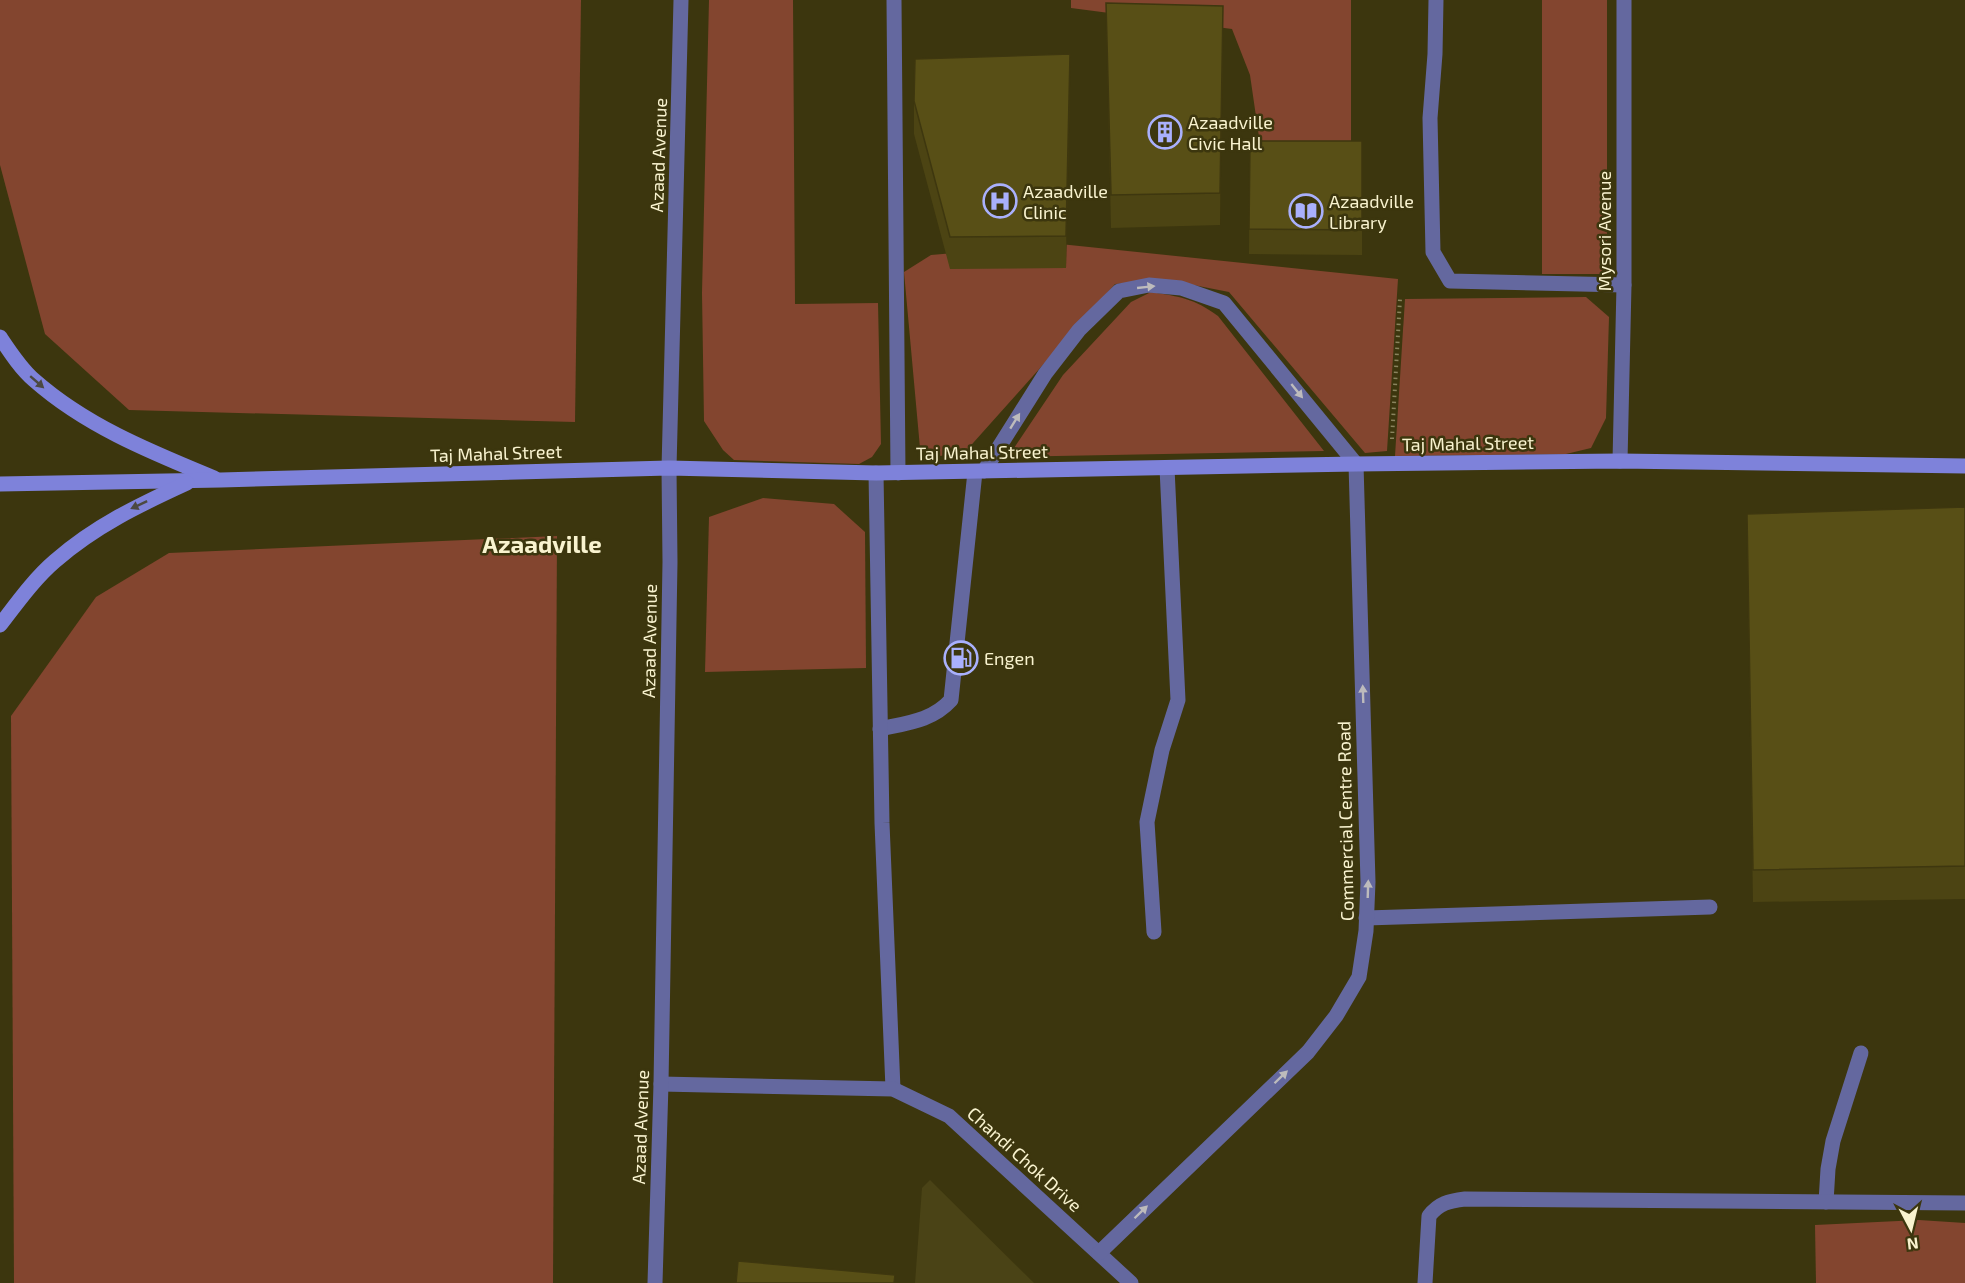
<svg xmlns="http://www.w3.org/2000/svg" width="1965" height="1283" font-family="'Exo 2',sans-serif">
	<rect width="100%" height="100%" fill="#3c360e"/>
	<!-- built -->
	<path fill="#4a4316" d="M930,1180L1034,1283H915L922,1188Z"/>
	<!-- green -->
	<g fill="#83452f">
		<path d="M0,0H581L575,422L129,410L45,334L0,165Z"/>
		<path d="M709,0H793L795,304L878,303L881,444L872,457L859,464L734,460L723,450L704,421L702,293Z"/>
		<path d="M1071,0H1351V148L1260,144L1250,75L1232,29L1071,8Z"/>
		<rect x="1542" y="0" width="65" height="274"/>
		<path d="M1060,244L1398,279L1387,451L1365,453L1229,292L1168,280L1115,284L965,452L921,459L904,272L931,255Z"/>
		<path d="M1151,292C1181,297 1193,298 1218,316L1324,451L1008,457L1063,375L1131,302Z"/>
		<path d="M1586,297L1609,317L1606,418L1591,448L1566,454L1395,456L1405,299Z"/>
		<path d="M763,498L834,504L865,532L866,668L705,672L709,517Z"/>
		<path d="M557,536L553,1283H14L11,716L96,597L169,553Z"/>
		<path d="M1919,1220L1965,1223V1283H1816L1815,1225Z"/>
	</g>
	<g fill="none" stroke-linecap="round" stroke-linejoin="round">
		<!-- path -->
		<path stroke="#8a845e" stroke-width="4" stroke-dasharray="1.5 4.5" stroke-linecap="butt" d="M1392,439L1400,299"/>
		<!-- lane -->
		<g stroke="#64689f" stroke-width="15">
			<path d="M894,0L898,473"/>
			<path d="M1436,0L1435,54L1430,118L1433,252L1450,281L1624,285"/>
			<path d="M984,471L1045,374L1079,330L1119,291L1149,285L1181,288L1224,303L1356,464"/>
			<path d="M880,729C907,723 932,721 951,700L975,472"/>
			<path d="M1366,918L1710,907"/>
			<path d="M1154,932L1147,822L1162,750L1178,700L1167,468"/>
			<path d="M1826,1202L1828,1169L1833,1141L1861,1053"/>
			<path d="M1425,1283L1429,1216C1439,1203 1449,1201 1465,1199L1965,1203"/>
		</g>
		<!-- street -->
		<g stroke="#64689f" stroke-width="15">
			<path d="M1620,461L1624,285V0"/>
			<path d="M876,473L882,823L893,1089"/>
			<path d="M661,1084L893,1089L949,1116L1131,1283"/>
			<path d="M1099,1253L1308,1052L1336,1016L1359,977L1366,931L1368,882L1356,464"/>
			<path d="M655,1283L661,1084L670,562L669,468L681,0"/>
		</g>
		<!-- secondary -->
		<g stroke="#7e82da" stroke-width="15">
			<path d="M0,337C10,352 21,369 34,380C86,426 151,452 214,478"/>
			<path d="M0,484L221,480L669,468L876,473L1356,464L1620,461L1965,466"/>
			<path d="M0,625C17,603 34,579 55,561C95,526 139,505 187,483"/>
		</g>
	</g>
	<!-- wall -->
	<g fill="#4c4413">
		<path d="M1106,3L1223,38L1220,225L1111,228Z"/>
		<path d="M1070,86L1066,268L950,269L914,134V101Z"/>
		<path d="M1250,141H1362V255L1249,254Z"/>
		<path d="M1965,507V899L1753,902L1747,514Z"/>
	</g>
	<!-- shaded-wall -->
	<g fill="#3e370f">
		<path d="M1223,6V38L1220,225V193Z"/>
		<path d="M1070,54V86L1066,268V236Z"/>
	</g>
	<!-- building -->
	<g fill="#584f16" stroke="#3e370f" stroke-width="1.5">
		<path d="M1106,3L1223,6L1220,193L1111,195Z"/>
		<path d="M1070,54L1066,236L950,237L914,101L915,59Z"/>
		<path d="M1250,141H1362V230L1249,229Z"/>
		<path d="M1965,507V866L1753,870L1747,514Z"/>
		<path d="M738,1261L895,1275L894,1283H736Z"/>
	</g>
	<!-- one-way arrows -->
	<defs><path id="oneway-solid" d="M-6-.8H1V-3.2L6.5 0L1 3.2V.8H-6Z" transform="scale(1.5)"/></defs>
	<g fill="#bdbbbc">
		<use href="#oneway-solid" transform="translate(1146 287) rotate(-6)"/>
		<use href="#oneway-solid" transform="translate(1297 391) rotate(51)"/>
		<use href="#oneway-solid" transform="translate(1015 421) rotate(-58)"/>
		<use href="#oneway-solid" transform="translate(1363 694) rotate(-92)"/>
		<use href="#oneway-solid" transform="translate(1368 889) rotate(-88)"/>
		<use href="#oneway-solid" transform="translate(1281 1077) rotate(-44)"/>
		<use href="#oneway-solid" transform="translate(1141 1212) rotate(-44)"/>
	</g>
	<g fill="#4c4941">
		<use href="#oneway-solid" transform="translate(37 382) rotate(41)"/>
		<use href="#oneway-solid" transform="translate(139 505) rotate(155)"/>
	</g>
	<!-- icons -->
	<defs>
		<g id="building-ring" transform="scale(1.725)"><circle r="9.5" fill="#3c360e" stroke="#a9b0fc" stroke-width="1.5"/><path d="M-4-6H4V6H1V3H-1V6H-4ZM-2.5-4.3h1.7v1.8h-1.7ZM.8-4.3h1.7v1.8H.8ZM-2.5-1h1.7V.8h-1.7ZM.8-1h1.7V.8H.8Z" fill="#a9b0fc"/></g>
		<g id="hospital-ring" transform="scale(1.725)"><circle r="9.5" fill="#3c360e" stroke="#a9b0fc" stroke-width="1.5"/><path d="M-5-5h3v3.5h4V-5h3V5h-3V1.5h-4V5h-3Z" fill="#a9b0fc"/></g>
		<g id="library-ring" transform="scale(1.725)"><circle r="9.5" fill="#3c360e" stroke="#a9b0fc" stroke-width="1.5"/><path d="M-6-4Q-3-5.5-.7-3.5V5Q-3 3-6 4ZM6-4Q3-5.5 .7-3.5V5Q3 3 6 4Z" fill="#a9b0fc"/></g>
		<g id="fuel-ring" transform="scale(1.725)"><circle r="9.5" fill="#3c360e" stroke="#a9b0fc" stroke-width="1.5"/><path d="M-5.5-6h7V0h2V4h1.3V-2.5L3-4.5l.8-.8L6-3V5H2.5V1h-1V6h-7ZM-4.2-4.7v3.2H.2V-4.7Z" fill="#a9b0fc"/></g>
	</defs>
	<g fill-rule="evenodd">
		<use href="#building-ring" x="1165" y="132"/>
		<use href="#hospital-ring" x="1000" y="201"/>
		<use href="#library-ring" x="1306" y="211"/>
		<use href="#fuel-ring" x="961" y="658"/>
	</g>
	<g text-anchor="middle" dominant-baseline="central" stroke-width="5" stroke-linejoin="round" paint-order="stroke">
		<!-- poi labels -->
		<g font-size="18" fill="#f9f3cf" stroke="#3c360e" text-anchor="start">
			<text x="1188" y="122">Azaadville<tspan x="1188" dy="21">Civic Hall</tspan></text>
			<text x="1023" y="191">Azaadville<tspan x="1023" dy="21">Clinic</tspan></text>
			<text x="1329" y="201">Azaadville<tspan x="1329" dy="21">Library</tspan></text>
			<text x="984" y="658">Engen</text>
		</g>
		<!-- street labels -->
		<g font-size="18" fill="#f9f3cf" stroke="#3c360e">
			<text transform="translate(658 155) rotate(-88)">Azaad Avenue</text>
			<text transform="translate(1604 231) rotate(-90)">Mysori Avenue</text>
			<text transform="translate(1468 443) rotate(-1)">Taj Mahal Street</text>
			<text transform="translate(982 452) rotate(-1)">Taj Mahal Street</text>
			<text transform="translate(496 453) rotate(-2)">Taj Mahal Street</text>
			<text transform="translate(649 641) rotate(-89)">Azaad Avenue</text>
			<text transform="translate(1345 821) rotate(-91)">Commercial Centre Road</text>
			<text transform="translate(640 1127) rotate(-88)">Azaad Avenue</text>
			<text transform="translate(1025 1159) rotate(42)">Chandi Chok Drive</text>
		</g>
		<!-- district labels -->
		<g font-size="24" font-weight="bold" fill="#f9f3cf" stroke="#3c360e">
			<text x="542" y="543">Azaadville</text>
		</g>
	</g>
	<!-- north arrow -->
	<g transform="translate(1911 1229) rotate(173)" stroke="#3c360e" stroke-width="4.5" paint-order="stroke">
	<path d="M0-4.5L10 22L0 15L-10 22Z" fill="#f9f3cf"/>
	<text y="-9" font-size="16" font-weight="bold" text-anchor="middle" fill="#f9f3cf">N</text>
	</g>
</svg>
